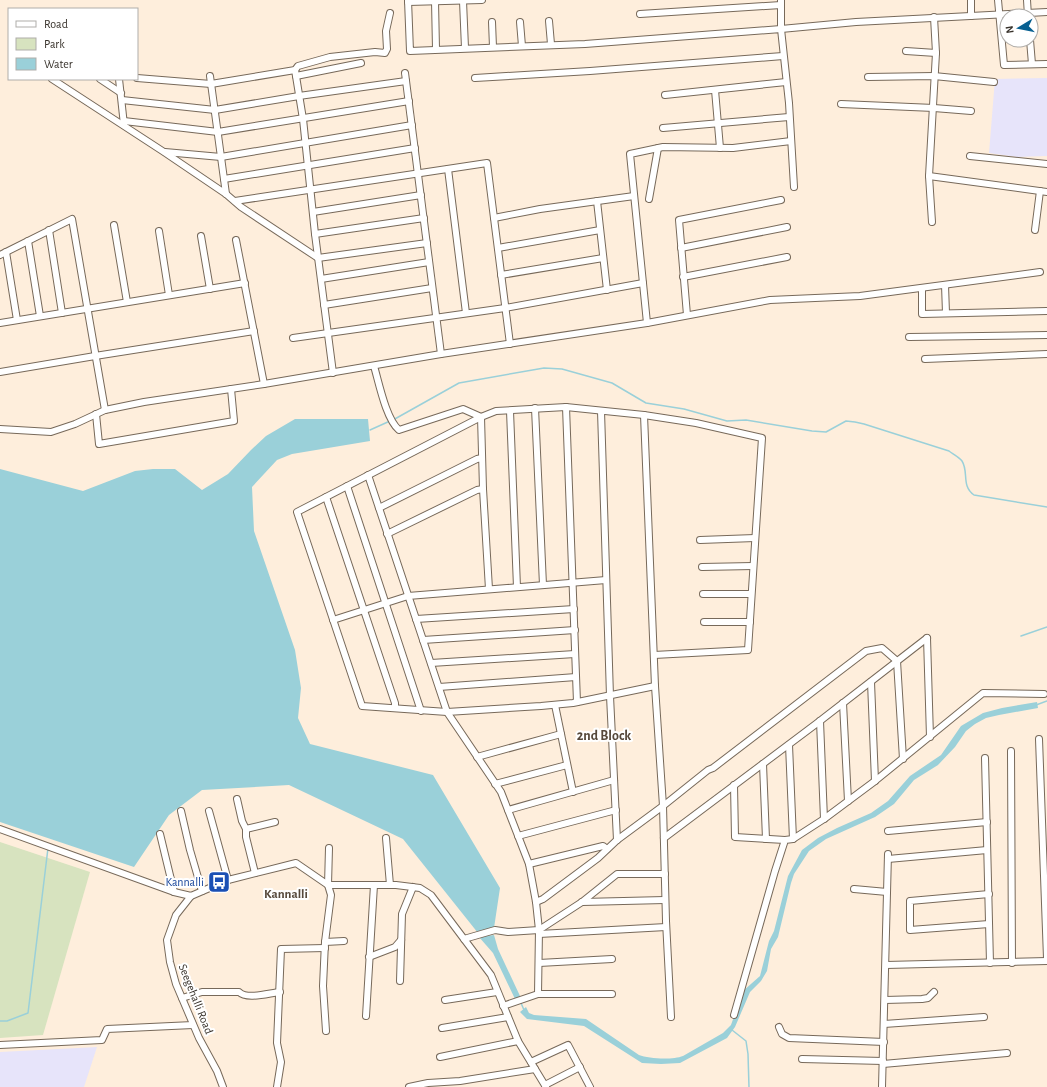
<svg xmlns="http://www.w3.org/2000/svg" width="1047" height="1087" font-family="'Alegreya Sans',sans-serif">
	<rect width="100%" height="100%" fill="#feeedc"/>
	<!-- industrial -->
	<g fill="#e7e4fa">
		<path d="M1047,78V156L1017,157L989,153L995,79Z"/>
		<path d="M97,1047L84,1087H0V1052Z"/>
	</g>
	<!-- green -->
	<path fill="#d7e3bf" d="M0,842L90,872L43,1035L0,1038Z"/>
	<!-- water -->
	<g fill="#9ad0d9">
		<path d="M295,419H368L370,441L292,454L277,460L252,487L254,531L295,650L301,688L298,718L310,744L433,775L500,888L494,928L478,933L403,839L289,785L202,790L169,815L134,867L0,822V469L83,491L135,471L153,469H175L202,490L228,474L251,450L266,436Z"/>
		<path d="M1037,702L1038,708L999,715L986,718L975,724L966,731L955,747L938,765L914,780L894,804L875,817L826,839L809,851L794,874L791,883L778,937L771,949L767,971L761,981L750,992L735,1027L727,1038L680,1063L661,1064L642,1063L584,1026L527,1019L520,1012L526,1007L529,1013L534,1015L586,1019L639,1055C649,1059 673,1060 683,1056L723,1033L731,1025L743,991L760,976L769,941L774,931L788,876L802,850L818,838L837,828L871,813L888,801L910,776L941,755L961,726L983,713L1002,708Z"/>
		<path d="M494,935L498,949L520,996L515,999L493,953L479,937Z"/>
	</g>
	<g fill="none" stroke-linecap="round" stroke-linejoin="round">
		<!-- stream -->
		<g stroke="#9ad0d9" stroke-width="1.5">
			<path d="M393,420L459,383L544,368L562,369L612,383L646,403L684,409L727,421L746,420L812,431L826,432L846,421L855,422L864,424L949,451C953,454 959,457 962,461C969,472 961,486 974,495L1047,507"/>
			<path d="M370,430L390,421"/>
			<path d="M1021,636L1047,627"/>
			<path d="M1036,705L1047,701"/>
			<path d="M521,1003L524,1010"/>
			<path d="M0,1021H7L28,1013L48,848"/>
			<path d="M732,1030L746,1041L748,1054L749,1087"/>
		</g>
		<!-- minor casing -->
		<g stroke="#77695a" stroke-width="8">
			<g id="minor">
				<path d="M408,0L410,51L585,44L781,29L789,103L794,187"/>
				<path d="M781,0V29L856,22L1047,12"/>
				<path d="M998,0L1004,65L1047,64"/>
				<path d="M1027,0L1028,16"/>
				<path d="M435,1L436,49"/>
				<path d="M463,1L465,48"/>
				<path d="M408,2L482,0"/>
				<path d="M640,14L781,5"/>
				<path d="M971,16V0"/>
				<path d="M549,21L551,44"/>
				<path d="M492,22L493,47"/>
				<path d="M520,22L522,46"/>
				<path d="M1030,40L1032,64"/>
				<path d="M906,51L936,53"/>
				<path d="M295,70L303,119L315,234L333,373"/>
				<path d="M405,73L441,354"/>
				<path d="M210,76L226,194"/>
				<path d="M296,76L361,63"/>
				<path d="M868,77L934,76L994,82"/>
				<path d="M137,78L211,84L295,70L298,66L330,57L375,52L385,53L387,49L386,31L390,13"/>
				<path d="M475,78L590,71L783,56"/>
				<path d="M52,79L164,152L226,194L241,207L318,258L427,243"/>
				<path d="M100,79L121,93"/>
				<path d="M119,79L124,125"/>
				<path d="M715,90L720,148"/>
				<path d="M665,95L786,82"/>
				<path d="M122,100L215,110L299,96L406,81"/>
				<path d="M841,104L934,108L971,111"/>
				<path d="M124,121L218,132L409,101"/>
				<path d="M663,128L789,117"/>
				<path d="M165,152L221,157L412,125"/>
				<path d="M970,156L1047,164"/>
				<path d="M448,169L466,313"/>
				<path d="M929,176L1047,192"/>
				<path d="M224,179L415,148"/>
				<path d="M649,199L658,148"/>
				<path d="M235,201L487,163L510,344"/>
				<path d="M597,201L607,290"/>
				<path d="M313,212L421,195"/>
				<path d="M494,218L540,209L634,196"/>
				<path d="M932,222L929,176L936,53L934,17"/>
				<path d="M114,225L127,302"/>
				<path d="M49,230L62,313"/>
				<path d="M1035,230L1040,191"/>
				<path d="M159,231L169,295"/>
				<path d="M315,234L424,218"/>
				<path d="M201,236L210,289"/>
				<path d="M236,240L264,384"/>
				<path d="M28,241L40,316"/>
				<path d="M498,248L600,230"/>
				<path d="M681,248L787,227"/>
				<path d="M6,252L17,320"/>
				<path d="M0,255L72,219L105,410"/>
				<path d="M501,275L603,258"/>
				<path d="M683,277L787,257"/>
				<path d="M321,279L429,262"/>
				<path d="M945,285L946,313"/>
				<path d="M922,288V314L1047,311"/>
				<path d="M324,305L432,288"/>
				<path d="M687,315L679,220L781,200"/>
				<path d="M0,323L245,283"/>
				<path d="M647,323L630,154L663,147L733,148L791,141"/>
				<path d="M909,337L1047,335"/>
				<path d="M293,338L505,308L643,283"/>
				<path d="M925,359L1047,354"/>
				<path d="M374,366C379,383 386,419 399,430L463,409L481,417L483,489L489,589"/>
				<path d="M0,372L95,356L254,331"/>
				<path d="M566,407L577,702"/>
				<path d="M535,408L543,585"/>
				<path d="M510,411L517,587"/>
				<path d="M601,411L610,696L617,840"/>
				<path d="M96,414L99,444L234,421L231,389"/>
				<path d="M644,415L655,686L663,806L666,921L671,1017"/>
				<path d="M0,429L51,432L75,424L105,410L144,402L264,384L441,354L647,323L770,300L860,296L1040,272"/>
				<path d="M368,475L447,712L501,792L529,864L536,902L539,930L538,994L503,1006"/>
				<path d="M347,486L421,711"/>
				<path d="M326,497L395,703V707"/>
				<path d="M379,508L477,459L482,458"/>
				<path d="M387,534L477,490L483,489"/>
				<path d="M700,540L755,538"/>
				<path d="M702,567L753,566"/>
				<path d="M703,594H751"/>
				<path d="M416,619L574,609"/>
				<path d="M333,620L408,596L606,580"/>
				<path d="M704,622H750"/>
				<path d="M927,638L930,737"/>
				<path d="M423,640L575,630"/>
				<path d="M654,655L748,650L762,438L696,423L644,415L566,407L496,411L481,417L297,512L362,706L447,712L541,706L573,703L655,686"/>
				<path d="M431,663L575,654"/>
				<path d="M871,682L875,781"/>
				<path d="M439,687L576,677"/>
				<path d="M843,703L848,801"/>
				<path d="M555,705L573,792"/>
				<path d="M820,721L824,819"/>
				<path d="M1039,739L1047,958"/>
				<path d="M789,745L793,839"/>
				<path d="M1011,751L1012,963"/>
				<path d="M477,757L561,734"/>
				<path d="M985,758L990,963"/>
				<path d="M763,764L766,839"/>
				<path d="M495,784L567,765"/>
				<path d="M734,785L735,837L785,840"/>
				<path d="M237,799L242,821L246,829V837L255,873"/>
				<path d="M508,810L614,780"/>
				<path d="M181,811L190,850L202,891"/>
				<path d="M209,811L228,880"/>
				<path d="M0,829L174,892L191,896L228,880L296,863L328,885H396L420,888L431,895L491,975L518,1041L546,1087"/>
				<path d="M246,829L275,822"/>
				<path d="M888,831L987,822"/>
				<path d="M160,834L174,892"/>
				<path d="M518,836L616,810"/>
				<path d="M386,838L390,885"/>
				<path d="M664,838L816,724L927,638"/>
				<path d="M888,859L987,850"/>
				<path d="M529,864L603,846L607,849"/>
				<path d="M854,889L887,892"/>
				<path d="M989,894L910,901V930L989,924"/>
				<path d="M191,896L176,915L167,940L170,962L176,984L199,1038L217,1071L223,1087"/>
				<path d="M536,902L543,899L598,858L617,840L663,806L708,770L713,768L866,651L882,648L897,661L903,759"/>
				<path d="M582,902L665,900"/>
				<path d="M539,934L666,927"/>
				<path d="M464,939L495,930L508,932L539,930L582,902L617,874H665"/>
				<path d="M325,942L344,941"/>
				<path d="M369,957L395,947L401,940"/>
				<path d="M539,963L612,959"/>
				<path d="M886,965L1047,961"/>
				<path d="M400,981L402,914L413,887"/>
				<path d="M538,994H612"/>
				<path d="M182,998L202,992H239C247,1000 269,993 280,992"/>
				<path d="M445,1000L497,992"/>
				<path d="M885,1000L922,999L928,998L934,992"/>
				<path d="M734,1015L775,871L785,840L793,839L824,819L875,781L983,693L1044,694"/>
				<path d="M366,1016L374,885"/>
				<path d="M884,1024L984,1017"/>
				<path d="M779,1027L782,1034L789,1038L884,1042"/>
				<path d="M442,1028L508,1017"/>
				<path d="M326,1031L323,986L325,942L331,895L328,885L329,848"/>
				<path d="M0,1045L102,1040L107,1029L193,1025"/>
				<path d="M440,1057L518,1041"/>
				<path d="M802,1059L883,1061"/>
				<path d="M531,1062L568,1045L590,1087"/>
				<path d="M883,1064L1007,1053"/>
				<path d="M545,1085L580,1067"/>
				<path d="M277,1087L281,1062L277,1043L281,949L325,948"/>
				<path d="M409,1087L428,1083L460,1081L535,1069"/>
				<path d="M882,1087L888,854"/>
			</g>
		</g>
		<!-- minor -->
		<use href="#minor" stroke="#fff" stroke-width="6"/>
	</g>
	<!-- icons -->
	<defs>
		<g id="bus-square" transform="scale(1.15)"><rect x="-9" y="-9" width="18" height="18" rx="4" fill="#1a4fb4" stroke="#fff"/><path d="M-5-6H5V4H4V6H2V4H-2V6H-4V4H-5ZM-3.5-4V0h7V-4ZM-3.5 1.2v1.5H-2V1.2ZM2 1.2v1.5H3.5V1.2Z" fill="#fff"/></g>
	</defs>
	<g fill-rule="evenodd">
		<use href="#bus-square" x="219" y="882"/>
	</g>
	<g text-anchor="middle" dominant-baseline="central" stroke-width="4" stroke-linejoin="round" paint-order="stroke">
		<!-- transit labels -->
		<g font-size="12" fill="#164399" stroke="#fff" text-anchor="end">
			<text x="204" y="882">Kannalli</text>
		</g>
		<!-- street labels -->
		<g font-size="12" fill="#37312a" stroke="#fff">
			<text transform="translate(196 999) rotate(68)">Seegehalli Road</text>
		</g>
		<!-- neighbourhood labels -->
		<g font-size="13" font-weight="bold" fill="#56483a" stroke="#fff">
			<text x="286" y="894">Kannalli</text>
		</g>
		<!-- quarter labels -->
		<g font-size="14" font-weight="bold" fill="#56483a" stroke="#fff">
			<text x="604" y="736">2nd Block</text>
		</g>
	</g>
	<!-- legend -->
	<rect x="8" y="8" width="130" height="72" fill="#ffffff" stroke="#afadaa"/>
	<rect x="16" y="21" width="20" height="6" fill="#ffffff" stroke="#afadaa"/>
	<text x="44" y="28" font-size="12" fill="#37312a">Road</text>
	<rect x="16" y="38" width="20" height="12" fill="#d7e3bf" stroke="#afadaa"/>
	<text x="44" y="48" font-size="12" fill="#37312a">Park</text>
	<rect x="16" y="58" width="20" height="12" fill="#9ad0d9" stroke="#afadaa"/>
	<text x="44" y="68" font-size="12" fill="#37312a">Water</text>
	<!-- north arrow -->
	<g transform="translate(1019 28) rotate(260)"><circle r="19" fill="#ffffff" stroke="#afadaa"/>
	<path d="M0-3L7 15L0 10L-7 15Z" fill="#065f90"/>
	<text y="-6" font-size="11" font-weight="bold" text-anchor="middle" fill="#37312a">N</text>
	</g>
</svg>
